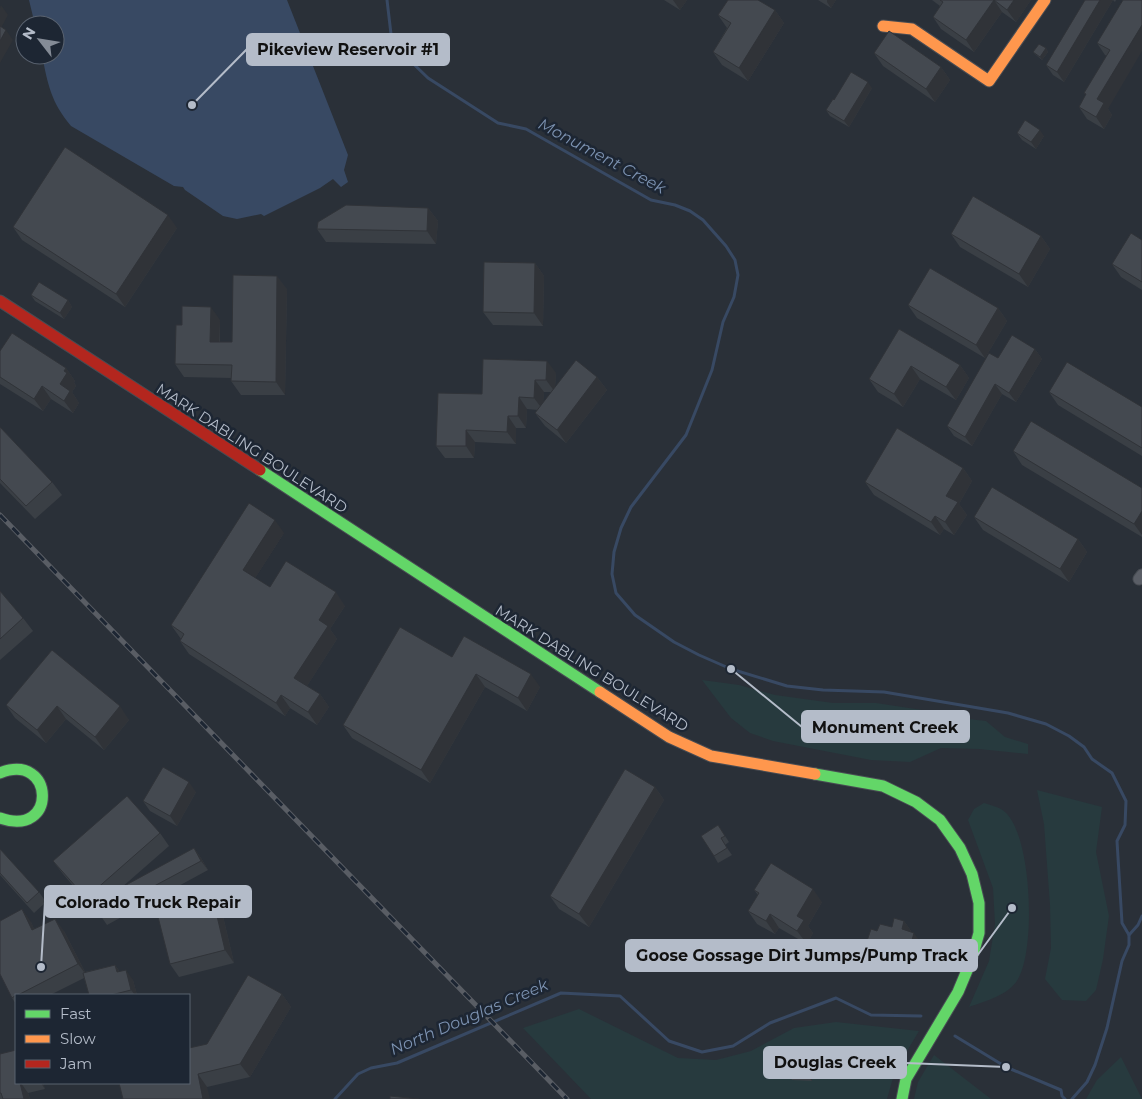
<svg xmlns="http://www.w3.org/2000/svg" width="1142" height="1099" font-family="Montserrat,sans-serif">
	<rect width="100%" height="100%" fill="#2a3038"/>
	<!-- green -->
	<g fill="#273a3e">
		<path d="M702,680L739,685L775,695L833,703H876L922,710L959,718L986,721L1005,737L1028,744V754L979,749L941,748L910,762L871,760L773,741L750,733L731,718Z"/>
		<path d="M1037,790L1102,807L1096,852L1109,916L1103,959L1096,990L1086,1001L1062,1000L1045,979L1051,948L1050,905L1044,824Z"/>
		<path d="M984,803C990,805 1000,807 1005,812C1032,836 1036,948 1018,979C1009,995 986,1001 969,1007L989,961L995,924L993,888L968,820L974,809Z"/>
		<path d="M579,1009L678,1058L716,1060L751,1051L794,1028L836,1022L919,1031L895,1071L887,1099H591L523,1028Z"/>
		<path d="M934,1055L991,1099H914L918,1082Z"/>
		<path d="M1121,1057L1142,1099H1086L1097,1080Z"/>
	</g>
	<!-- water -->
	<path fill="#384963" d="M29,0H287L348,155L344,170L348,182L341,187L333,179L320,188L264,216L261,214L237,219L223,216L185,190L183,187L174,186L71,126C51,102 48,85 42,55H55V25H35Z"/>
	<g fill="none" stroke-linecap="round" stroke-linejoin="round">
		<!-- stream -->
		<g stroke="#384963" stroke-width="3">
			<path d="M387,0L391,34L395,46L428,78L498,123L526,129L651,200L675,205L690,211L703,220L726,246L735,260L738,275L734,297L723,322L712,370L686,435L631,507L621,528L614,552L612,574L616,593L635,615L674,642L699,655L731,669L787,686L823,690L884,692L1008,713L1046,724L1069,736L1084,747L1092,759L1112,773L1126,801L1125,825L1117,841L1122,923L1129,935V945L1122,961L1107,1028L1095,1065L1087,1082L1072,1099"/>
			<path d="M1129,935L1138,925L1142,916"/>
			<path d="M955,1036L1006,1067L1061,1090L1062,1096L1065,1099"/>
			<path d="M335,1099L358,1074L371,1068L397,1063L561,993L620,996L669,1041L702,1052L733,1046L770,1023L836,998L871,1015L921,1016"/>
		</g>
		<!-- street casing -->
		<g stroke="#484c53" stroke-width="13">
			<path id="street" d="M1139,579L1142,575"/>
		</g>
		<!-- fast casing -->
		<g stroke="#484c53" stroke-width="13">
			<g id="fast">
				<path d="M260,470L600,692"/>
				<path d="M0,773C55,751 58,839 0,818"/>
				<path d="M815,774L883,786L916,802L940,820L960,848L972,874L979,903V933L971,961L958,992L906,1079L902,1099"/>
			</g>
		</g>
		<!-- slow casing -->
		<g stroke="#484c53" stroke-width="13">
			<g id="slow">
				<path d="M883,26L912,29L989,81L1045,0"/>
				<path d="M600,692L669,737L711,756L815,774"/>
			</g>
		</g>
		<!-- jam casing -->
		<g stroke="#484c53" stroke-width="13">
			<path id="jam" d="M0,301L260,470"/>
		</g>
		<!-- street -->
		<use href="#street" stroke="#5a5e66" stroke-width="11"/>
		<!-- fast -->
		<use href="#fast" stroke="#63d668" stroke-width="11"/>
		<!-- slow -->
		<use href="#slow" stroke="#ff974d" stroke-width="11"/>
		<!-- jam -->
		<use href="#jam" stroke="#b3261e" stroke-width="11"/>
		<!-- rail casing -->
		<g stroke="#595d64" stroke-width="5">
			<path id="rail" d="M0,515L567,1099"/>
		</g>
		<!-- rail -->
		<use href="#rail" stroke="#1d2633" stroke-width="3" stroke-dasharray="9" stroke-linecap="butt"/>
	</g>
	<!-- wall -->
	<g fill="#3a3f45" fill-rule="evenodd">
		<path d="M664,0H687L680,10Z"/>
		<path d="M818,0H836L831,8Z"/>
		<path d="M932,0H1031L1016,22L1002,12L974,52L941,29L933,17L940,6Z"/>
		<path d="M1085,0H1116L1115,2L1113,0L1064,82L1053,75L1046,65Z"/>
		<path d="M1123,0L1108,109L1112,115L1104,129L1087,119L1079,107L1086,95L1084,93L1107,56L1105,55L1097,43Z"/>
		<path d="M775,10L784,23L748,81L722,65L713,52L727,28L718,15Z"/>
		<path d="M1046,48L1048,52L1042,60L1036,55L1033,52Z"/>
		<path d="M874,53L941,67L950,80L935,102L883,66Z"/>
		<path d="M872,88L849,127L830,116L826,110L834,100Z"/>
		<path d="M1017,133L1044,136L1036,149L1022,140Z"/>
		<path d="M428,208L438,221L436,244L326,242L317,229Z"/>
		<path d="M13,227L177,228L125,307L22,240Z"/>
		<path d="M951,234L1041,236L1050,249L1028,287L960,247Z"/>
		<path d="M1142,240V290L1121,277L1112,264Z"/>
		<path d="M535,263L544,276L543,326L493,325L483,312Z"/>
		<path d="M287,289L285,395H241L231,381V378L184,377L175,364L182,325L220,320V342H232Z"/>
		<path d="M31,295L68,300L72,307L64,319L35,301Z"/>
		<path d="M908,305L998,308L1007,321L985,358L917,318Z"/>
		<path d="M899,329L960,365L969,378L956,400L920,379L903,407L878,392L869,379Z"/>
		<path d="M1035,349L1042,359L1016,402L1002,394L972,446L954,436L947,426L998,358Z"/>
		<path d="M0,351L66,368L75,381L74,382L76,386L72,392L79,403L73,413L51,399L43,411L0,384Z"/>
		<path d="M556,373L555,388L597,377L607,390L566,443L545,426L535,413L538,410L527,409L526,428H516V444L475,442L474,458H445L436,446L482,394ZM544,392H552L543,403Z"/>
		<path d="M1049,392L1142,407V456L1058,405Z"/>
		<path d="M0,427L52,482L62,495L35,519L0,483Z"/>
		<path d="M1013,451L1142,488V537L1022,465Z"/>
		<path d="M963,468L972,481L959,504L967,515L954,535L944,529L940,535L874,495L865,482Z"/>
		<path d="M974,517L1078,539L1087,552L1069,582L983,530Z"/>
		<path d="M284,533L255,578L270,587L345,606L330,629L337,639L307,686L320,694L329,707L317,725L290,708L285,716L189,654L180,641L181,639L171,625Z"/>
		<path d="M0,591L23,618L33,631L0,660Z"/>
		<path d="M52,650L129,720L104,750L66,719L46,743L15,718L6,705Z"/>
		<path d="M452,657L540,687L527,711L485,687L430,783L352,738L343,725Z"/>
		<path d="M655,787L664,800L589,927L559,909L550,896Z"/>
		<path d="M196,792L177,826L150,811L143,801Z"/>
		<path d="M718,825L729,842L725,845L732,855L718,863L714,856Z"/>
		<path d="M160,833L169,846L121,888L194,848L201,858L208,870L107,925L96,909L95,911L63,874L53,861Z"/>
		<path d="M0,849L39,892L46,902L34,913L0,875Z"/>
		<path d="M754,890L822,902L808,926L813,933L807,944L779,928L775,934L757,924L748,911L758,895Z"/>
		<path d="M213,899L222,912L234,963L179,977L170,964Z"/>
		<path d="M904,921L911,931V932L921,943L917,957L909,954L906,963L893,959L892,963L872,957L865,947L877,931L892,927Z"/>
		<path d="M31,922L34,929L64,931L85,972L115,965L120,972L133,980L137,995H89L84,978L50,995H16V1004L12,998Z"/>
		<path d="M282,994L291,1007L250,1077L207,1087L123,1099Z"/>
		<path d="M807,1049L812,1055V1081L792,1080L787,1073Z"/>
		<path d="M0,1054L16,1083H43L45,1089L28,1093L30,1099H0Z"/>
	</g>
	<!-- shaded-wall -->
	<g fill="#303338">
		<path d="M673,0H687L680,10Z"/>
		<path d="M827,0H836L831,8L827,2Z"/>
		<path d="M994,0L1002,12L974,52L966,40Z"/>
		<path d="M1014,0H1031L1016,22L1007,10Z"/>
		<path d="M1100,0H1113L1064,82L1057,72Z"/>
		<path d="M1,5L8,15L0,30V8Z"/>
		<path d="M775,10L784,23L748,81L739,68Z"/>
		<path d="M1142,25V51L1108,109L1112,115L1104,129L1096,117L1097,99Z"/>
		<path d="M6,30L13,40L0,63V41Z"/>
		<path d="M1046,48L1048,52L1042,60L1040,57Z"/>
		<path d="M941,67L950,80L935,102L926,89Z"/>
		<path d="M868,82L872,88L849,127L844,121Z"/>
		<path d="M1040,130L1044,136L1036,149L1031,142Z"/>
		<path d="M428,208L438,221L436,244L427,231Z"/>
		<path d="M168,215L177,228L125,307L116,294Z"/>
		<path d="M1041,236L1050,249L1028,287L1019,274Z"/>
		<path d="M535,263L544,276L543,326L534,313Z"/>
		<path d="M277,276L287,289L285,395L276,382Z"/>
		<path d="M68,300L72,307L64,319L60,313Z"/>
		<path d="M211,307L220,320L219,355L210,342Z"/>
		<path d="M998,308L1007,321L985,358L976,345Z"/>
		<path d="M1035,349L1042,359L1016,402L1009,393Z"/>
		<path d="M547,361L556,373L555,392L546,380Z"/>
		<path d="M960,365L969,378L956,400L946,387Z"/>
		<path d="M911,366L920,379L903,407L894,394Z"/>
		<path d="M66,368L75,381L74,382L76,386L72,392L79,403L73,413L64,401L60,384Z"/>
		<path d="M597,377L607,390L566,443L557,430Z"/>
		<path d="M535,380L544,392L543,410L534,398Z"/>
		<path d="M995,384L1002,394L972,446L965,437Z"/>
		<path d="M42,386L51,399L43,411L34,399Z"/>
		<path d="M519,397L527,409L526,428L518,416Z"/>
		<path d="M508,416L516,428V444L507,432Z"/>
		<path d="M466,430L475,442L474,458L466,446Z"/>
		<path d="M963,468L972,481L959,504L967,515L954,535L945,522L946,496Z"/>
		<path d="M1142,511V535L1134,524Z"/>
		<path d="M935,516L944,529L940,535L931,522Z"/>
		<path d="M275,520L284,533L252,583L243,570Z"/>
		<path d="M1078,539L1087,552L1069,582L1060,569Z"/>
		<path d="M336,592L345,606L330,629L337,639L304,691L294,678L319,620Z"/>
		<path d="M476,674L485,687L430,783L421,770Z"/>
		<path d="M531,674L540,687L527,711L518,698Z"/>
		<path d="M320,694L329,707L317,725L308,712Z"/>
		<path d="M281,695L290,708L285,716L276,703Z"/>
		<path d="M57,706L66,719L46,743L37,730Z"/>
		<path d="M120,706L129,720L104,750L95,737Z"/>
		<path d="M189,782L196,792L177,826L170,816Z"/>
		<path d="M655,787L664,800L589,927L579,914Z"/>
		<path d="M194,848L201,858L208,870L201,861Z"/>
		<path d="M813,889L822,902L808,926L813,933L807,944L797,931V916Z"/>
		<path d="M213,899L222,912L234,963L225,950Z"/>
		<path d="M22,909L31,922L41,943L32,930Z"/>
		<path d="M770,914L779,928L775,934L766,921Z"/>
		<path d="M55,919L64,931L87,976L78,964Z"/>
		<path d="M904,921L911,931L909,939L902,929Z"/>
		<path d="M914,933L921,943L917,957L910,947Z"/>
		<path d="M902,944L909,954L906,963L899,953Z"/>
		<path d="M886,949L893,959L892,963L885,953Z"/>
		<path d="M115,965L122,975L117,972Z"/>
		<path d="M126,970L133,980L137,995H135L131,990Z"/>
		<path d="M282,994L291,1007L250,1077L240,1064Z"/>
		<path d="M807,1049L812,1055V1081L807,1075Z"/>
		<path d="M198,1074L207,1087L210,1099H203Z"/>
		<path d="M20,1083H21L28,1093L30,1099H24Z"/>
		<path d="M41,1083H43L45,1089Z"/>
	</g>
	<!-- building -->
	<g fill="#444950" stroke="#303338">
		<path d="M728,0H758L775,10L739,68L713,52L731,23L718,15Z"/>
		<path d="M940,0H1014L1007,10L994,0L966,40L933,17L943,2Z"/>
		<path d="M1085,0H1100L1057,72L1046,65Z"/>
		<path d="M1123,0H1142V25L1097,99L1104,103L1096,117L1079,107L1086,94L1084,93L1110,50L1097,43Z"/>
		<path d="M0,26L6,30L0,41Z"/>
		<path d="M889,31L941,67L926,89L874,53Z"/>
		<path d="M1039,44L1046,48L1040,57L1033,52Z"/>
		<path d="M851,72L868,82L844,121L826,110L833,99L834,100Z"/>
		<path d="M1025,120L1040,130L1031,142L1017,133Z"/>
		<path d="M65,147L168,215L116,294L13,227Z"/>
		<path d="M973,196L1041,236L1019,274L951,234Z"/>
		<path d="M346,205L428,208L427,231L317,229L318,222Z"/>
		<path d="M1131,233L1142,240V282L1112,264Z"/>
		<path d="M484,262L535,263L534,313L483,312Z"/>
		<path d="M930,268L998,308L976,345L908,305Z"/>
		<path d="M233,275L277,276L276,382L231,381L232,365L175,364L176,325H182V306L211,307L210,342H232Z"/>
		<path d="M39,282L68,300L60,313L31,295Z"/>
		<path d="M899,329L960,365L946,387L911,366L894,394L869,379Z"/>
		<path d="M12,333L66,368L64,371L67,373L60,384L70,391L64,401L42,386L34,399L0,377V351Z"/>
		<path d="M1012,335L1035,349L1009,393L995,384L965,437L947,426L989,353L998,358Z"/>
		<path d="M483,359L547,361L546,380H535L534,398L519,397L518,416H508L507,432L466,430V446H436L438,393L482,394Z"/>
		<path d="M576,360L597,377L557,430L535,413Z"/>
		<path d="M1067,362L1142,407V448L1049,392Z"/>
		<path d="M1031,421L1142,488V511L1134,524L1013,451Z"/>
		<path d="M0,427L52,482L26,506L0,479Z"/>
		<path d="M897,428L963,468L946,496L958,502L945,522L935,516L931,522L865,482Z"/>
		<path d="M992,487L1078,539L1060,569L974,517Z"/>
		<path d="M249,503L275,520L243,570L270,587L286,561L336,592L319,620L328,626L294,678L320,694L308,712L281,695L276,703L180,641L184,634L171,625Z"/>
		<path d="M0,591L23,618L0,639Z"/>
		<path d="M400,627L452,657L464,636L531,674L518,698L476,674L421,770L343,725Z"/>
		<path d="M52,650L120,706L95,737L57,706L37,730L6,705Z"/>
		<path d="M163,767L189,782L170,816L143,801Z"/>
		<path d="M625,769L655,787L579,914L550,896Z"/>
		<path d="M127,796L160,833L86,898L53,861Z"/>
		<path d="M718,825L725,836L721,838L727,848L714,856L701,836Z"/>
		<path d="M194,848L201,861L100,915L93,903Z"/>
		<path d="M0,849L39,892L27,903L0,873Z"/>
		<path d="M771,863L813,889L797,916L804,920L797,931L770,914L766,921L748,911L759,893L754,890Z"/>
		<path d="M213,899L225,950L170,964L157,913Z"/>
		<path d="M22,909L32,930L55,919L78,964L18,995H16L12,998L0,974V921Z"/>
		<path d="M894,918L904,921L902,929L914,933L910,947L902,944L899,953L886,949L885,953L865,947L871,929L877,931L880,924L892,927Z"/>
		<path d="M115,965L117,972L126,970L131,990L111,995H89L83,973Z"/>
		<path d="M248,975L282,994L240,1064L198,1074L203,1099H123L119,1083H189V1048L207,1044Z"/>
		<path d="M788,1047L807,1049V1075L787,1073Z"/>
		<path d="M16,1050V1083H20L24,1099H3L1,1093H0V1054Z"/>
		<path d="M390,1096L419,1099H390Z"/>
	</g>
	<g text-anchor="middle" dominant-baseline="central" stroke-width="5" stroke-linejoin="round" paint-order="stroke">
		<!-- street labels -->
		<g font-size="15" fill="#b4bcc9" stroke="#1d2633">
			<text transform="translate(252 448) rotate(33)">MARK DABLING BOULEVARD</text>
			<text transform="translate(592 668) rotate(32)">MARK DABLING BOULEVARD</text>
		</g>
		<!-- water labels -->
		<g font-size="16" font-style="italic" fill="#7c92b1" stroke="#1d2633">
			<text transform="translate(602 156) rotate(28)">Monument Creek</text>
			<text transform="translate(469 1017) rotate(-23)">North Douglas Creek</text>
		</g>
	</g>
	<!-- callouts -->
	<path fill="none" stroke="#b4bcc9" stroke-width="2" d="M192 105L247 49M731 669L802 727M41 967L45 902M1012 908L977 956M1006 1067L906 1063"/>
	<g fill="#b4bcc9" stroke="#1d2633" stroke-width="2">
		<circle cx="192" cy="105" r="5"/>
		<circle cx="731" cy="669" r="5"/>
		<circle cx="41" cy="967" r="5"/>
		<circle cx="1012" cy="908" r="5"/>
		<circle cx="1006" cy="1067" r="5"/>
	</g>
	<g fill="#b4bcc9" stroke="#b4bcc9" stroke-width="2">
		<rect x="247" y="34" width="202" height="31" rx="5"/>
		<rect x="802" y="711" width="167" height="31" rx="5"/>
		<rect x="45" y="886" width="206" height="31" rx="5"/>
		<rect x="626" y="940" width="351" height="31" rx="5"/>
		<rect x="764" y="1047" width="142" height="31" rx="5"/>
	</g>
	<g font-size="16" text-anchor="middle" font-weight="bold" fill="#111">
		<text x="348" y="55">Pikeview Reservoir #1</text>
		<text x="885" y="733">Monument Creek</text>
		<text x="148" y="908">Colorado Truck Repair</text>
		<text x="802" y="961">Goose Gossage Dirt Jumps/Pump Track</text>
		<text x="835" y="1068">Douglas Creek</text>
	</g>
	<!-- legend -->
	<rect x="15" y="994" width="175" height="90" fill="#1d2633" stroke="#59626f"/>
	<rect x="25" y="1010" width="25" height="8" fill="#63d668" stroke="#59626f"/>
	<text x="60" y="1019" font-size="15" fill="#b4bcc9">Fast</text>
	<rect x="25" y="1035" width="25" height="8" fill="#ff974d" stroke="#59626f"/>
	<text x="60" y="1044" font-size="15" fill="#b4bcc9">Slow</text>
	<rect x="25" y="1060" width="25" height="8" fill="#b3261e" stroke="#59626f"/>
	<text x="60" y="1069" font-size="15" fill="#b4bcc9">Jam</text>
	<!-- north arrow -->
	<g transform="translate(40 40) rotate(301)"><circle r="24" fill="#1d2633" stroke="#59626f"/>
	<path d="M0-4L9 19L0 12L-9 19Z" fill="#848b96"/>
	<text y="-8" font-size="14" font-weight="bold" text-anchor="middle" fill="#b4bcc9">N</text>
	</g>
</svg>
